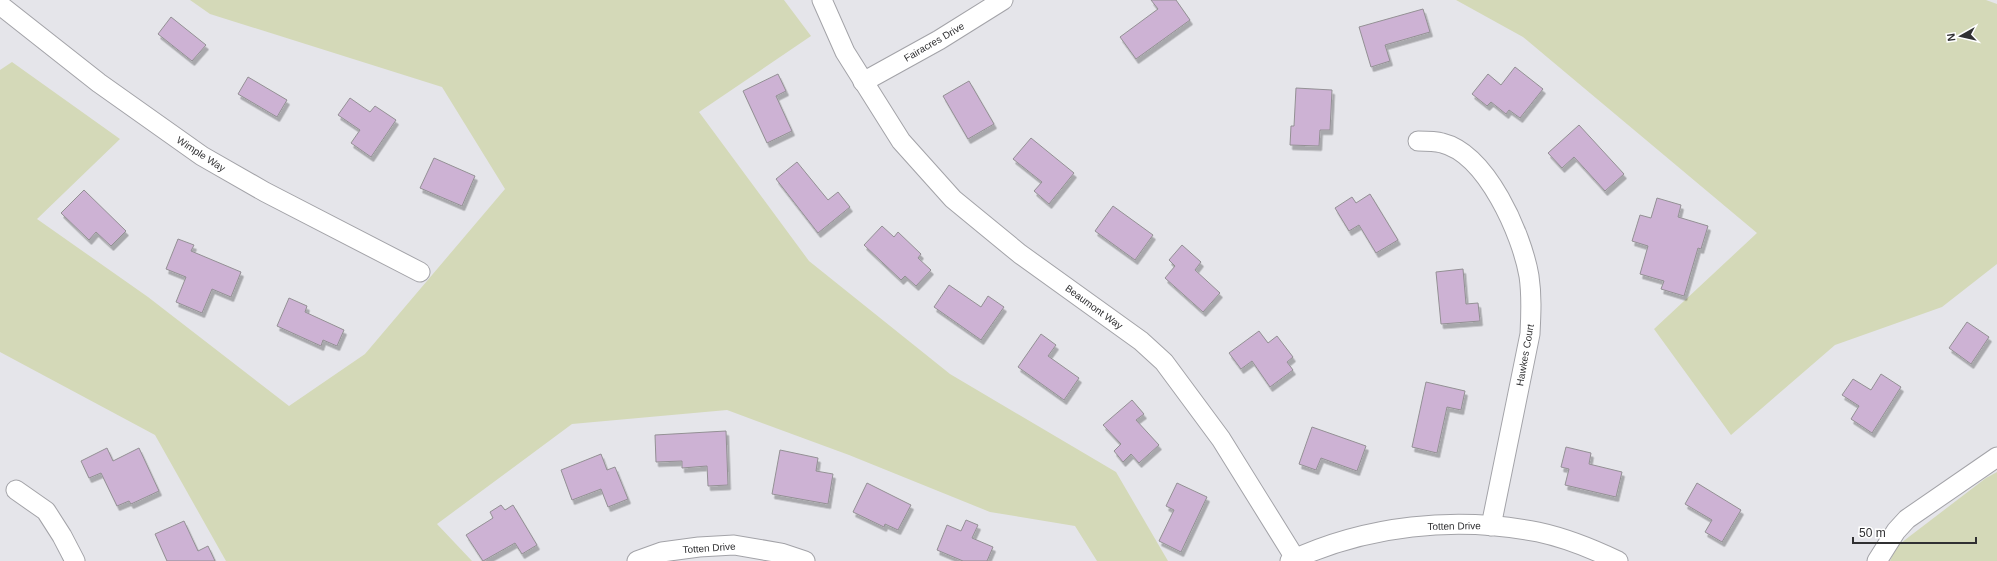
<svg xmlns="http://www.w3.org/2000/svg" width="1997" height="561" font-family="Arial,sans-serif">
	<defs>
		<filter id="shadow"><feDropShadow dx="2.5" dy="4.5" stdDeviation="0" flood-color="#0004"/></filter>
	</defs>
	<rect width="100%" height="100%" fill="#e5e5ea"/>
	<!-- green -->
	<g fill="#d4d9b8">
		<path d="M190,0H784L811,36L699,112L809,261L950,374L1116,472L1168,561H1097L1075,526L990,512L849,455L727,410L572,424L437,524L472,561H226L155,435L0,352V70L12,62L120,139L37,219L148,297L289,406L365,354L505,189L442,87L210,14Z"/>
		<path d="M1456,0H1986L1997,4V264L1942,307L1835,345L1731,435L1654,329L1757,233L1523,37Z"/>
		<path d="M1997,472V561H1890L1897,546L1986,478Z"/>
	</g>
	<!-- building -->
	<g fill="#cdb2d4" stroke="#939094" filter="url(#shadow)">
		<path d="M1151,0H1176L1190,20L1136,59L1120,37L1158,9Z"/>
		<path d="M1423,9L1430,32L1385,45L1390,61L1371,67L1359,27Z"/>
		<path d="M171,17L206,45L192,61L158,34Z"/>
		<path d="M1515,67L1543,89L1520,118L1509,110L1506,114L1491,102L1487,106L1472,94L1488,74L1501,85Z"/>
		<path d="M778,74L786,91L776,96L792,131L767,143L743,91Z"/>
		<path d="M248,77L287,100L277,117L238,94Z"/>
		<path d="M969,81L994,124L968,139L943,96Z"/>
		<path d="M1296,88L1332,90L1330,130H1320L1319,146L1290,145L1291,126H1294Z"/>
		<path d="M350,98L370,112L375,106L396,120L371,157L351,143L360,130L338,115Z"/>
		<path d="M1579,125L1624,174L1605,191L1574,157L1562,168L1548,153Z"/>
		<path d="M1031,138L1074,173L1049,204L1034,191L1042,182L1013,159Z"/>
		<path d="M434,158L475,176L462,206L420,188Z"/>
		<path d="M797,162L828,200L838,192L850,207L818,233L776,179Z"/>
		<path d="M84,190L126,231L111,246L96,232L89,240L61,213Z"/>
		<path d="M1370,194L1398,240L1376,253L1359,225L1349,231L1335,208L1352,197L1356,203Z"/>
		<path d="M1657,198L1681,205L1678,217L1708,226L1701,249L1698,248L1684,296L1661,289L1664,281L1640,274L1648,246L1632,241L1640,215L1651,218Z"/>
		<path d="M1113,206L1153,235L1135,260L1095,231Z"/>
		<path d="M882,226L894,237L898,232L921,254L918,258L931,270L916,286L905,276L901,280L864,245Z"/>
		<path d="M178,239L194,245L191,251L241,272L231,297L212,289L202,313L176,302L186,277L166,269Z"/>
		<path d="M1182,245L1201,262L1195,270L1220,293L1203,312L1165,278L1175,266L1169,260Z"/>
		<path d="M1463,269L1466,304L1478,303L1480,321L1441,324L1436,272Z"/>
		<path d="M949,285L981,307L988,296L1004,307L981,340L934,307Z"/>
		<path d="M289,298L307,306L305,312L344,330L337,346L323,340L321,346L277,326Z"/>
		<path d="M1967,322L1989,337L1971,364L1949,348Z"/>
		<path d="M1259,331L1268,343L1277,336L1293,357L1287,362L1293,370L1270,387L1252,361L1241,369L1229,353Z"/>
		<path d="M1041,334L1056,345L1048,356L1079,378L1064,400L1018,367Z"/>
		<path d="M1881,374L1901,387L1872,433L1851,419L1859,406L1842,395L1853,379L1871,390Z"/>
		<path d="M1426,382L1465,391L1461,410L1447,407L1437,453L1412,447Z"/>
		<path d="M1132,400L1144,414L1136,420L1159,445L1139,463L1131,454L1123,462L1114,451L1121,444L1103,425Z"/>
		<path d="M1312,427L1366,446L1357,471L1321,458L1316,470L1299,464Z"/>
		<path d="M726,431L728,485L708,486L707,466L682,468V461L656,462L655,435Z"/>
		<path d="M1566,447L1591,453L1589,464L1622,472L1616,497L1565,485L1569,469L1561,467Z"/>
		<path d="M107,448L113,461L139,448L159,491L131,504L129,501L117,506L101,473L89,478L81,461Z"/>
		<path d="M780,450L818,458L816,471L833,474L828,504L772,494Z"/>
		<path d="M601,454L607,470L615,467L628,499L608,507L601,489L572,500L561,470Z"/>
		<path d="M867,483L911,505L898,530L885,524L884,527L853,512Z"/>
		<path d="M1177,483L1207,497L1181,552L1159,541L1174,510L1166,506Z"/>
		<path d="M1697,483L1741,510L1722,542L1705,532L1712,520L1685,504Z"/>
		<path d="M501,505L505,510L513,505L537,545L522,554L515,543L483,561L466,535L493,518L490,512Z"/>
		<path d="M966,520L978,525L972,538L993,547L987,561H963L937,550L947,525L961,531Z"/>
		<path d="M184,521L198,551L208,546L215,561H167L155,534Z"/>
	</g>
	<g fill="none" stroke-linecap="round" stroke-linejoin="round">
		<!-- street casing -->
		<g stroke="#a3a3a8" stroke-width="21">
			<g id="street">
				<path d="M822,0L845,52L901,141L953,199L1020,254L1141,341L1164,362L1221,439L1295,558"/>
				<path d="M0,5L99,83L202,156L265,192L420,272"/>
				<path d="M863,82L939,40L1003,0"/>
				<path d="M1418,141C1426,141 1435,141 1442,143C1487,154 1522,235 1529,276C1532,296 1531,314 1530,334L1491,526"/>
				<path d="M16,490L46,511L62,536L75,561"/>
				<path d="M637,561L662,552L699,547L734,545L781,553L805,561"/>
				<path d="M1290,561C1367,525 1455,516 1538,532C1566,538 1593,549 1618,561"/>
				<path d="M1877,561L1896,531L1907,519L1997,457"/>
			</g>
		</g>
		<!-- street -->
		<use href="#street" stroke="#fff" stroke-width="19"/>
	</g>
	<g text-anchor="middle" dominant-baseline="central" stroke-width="3" stroke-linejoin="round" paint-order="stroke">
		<!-- street labels -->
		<g font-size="10" fill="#303032" stroke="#fff">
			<text transform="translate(934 42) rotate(-30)">Fairacres Drive</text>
			<text transform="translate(201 154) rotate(33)">Wimple Way</text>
			<text transform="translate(1094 307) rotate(36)">Beaumont Way</text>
			<text transform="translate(1525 355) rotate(-80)">Hawkes Court</text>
			<text transform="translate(1454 526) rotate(-1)">Totten Drive</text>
			<text transform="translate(709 548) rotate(-4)">Totten Drive</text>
		</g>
	</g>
	<!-- north arrow -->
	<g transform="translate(1961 36) rotate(262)" stroke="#ffffff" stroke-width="3" paint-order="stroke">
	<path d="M0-3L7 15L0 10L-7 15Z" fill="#303032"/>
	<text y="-6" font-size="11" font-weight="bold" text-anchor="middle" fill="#303032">N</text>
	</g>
	<!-- scale -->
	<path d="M1853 537v6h123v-6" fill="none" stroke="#303032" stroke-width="2"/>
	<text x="1859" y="537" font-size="12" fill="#303032" stroke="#ffffff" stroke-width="3" paint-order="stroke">50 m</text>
</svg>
